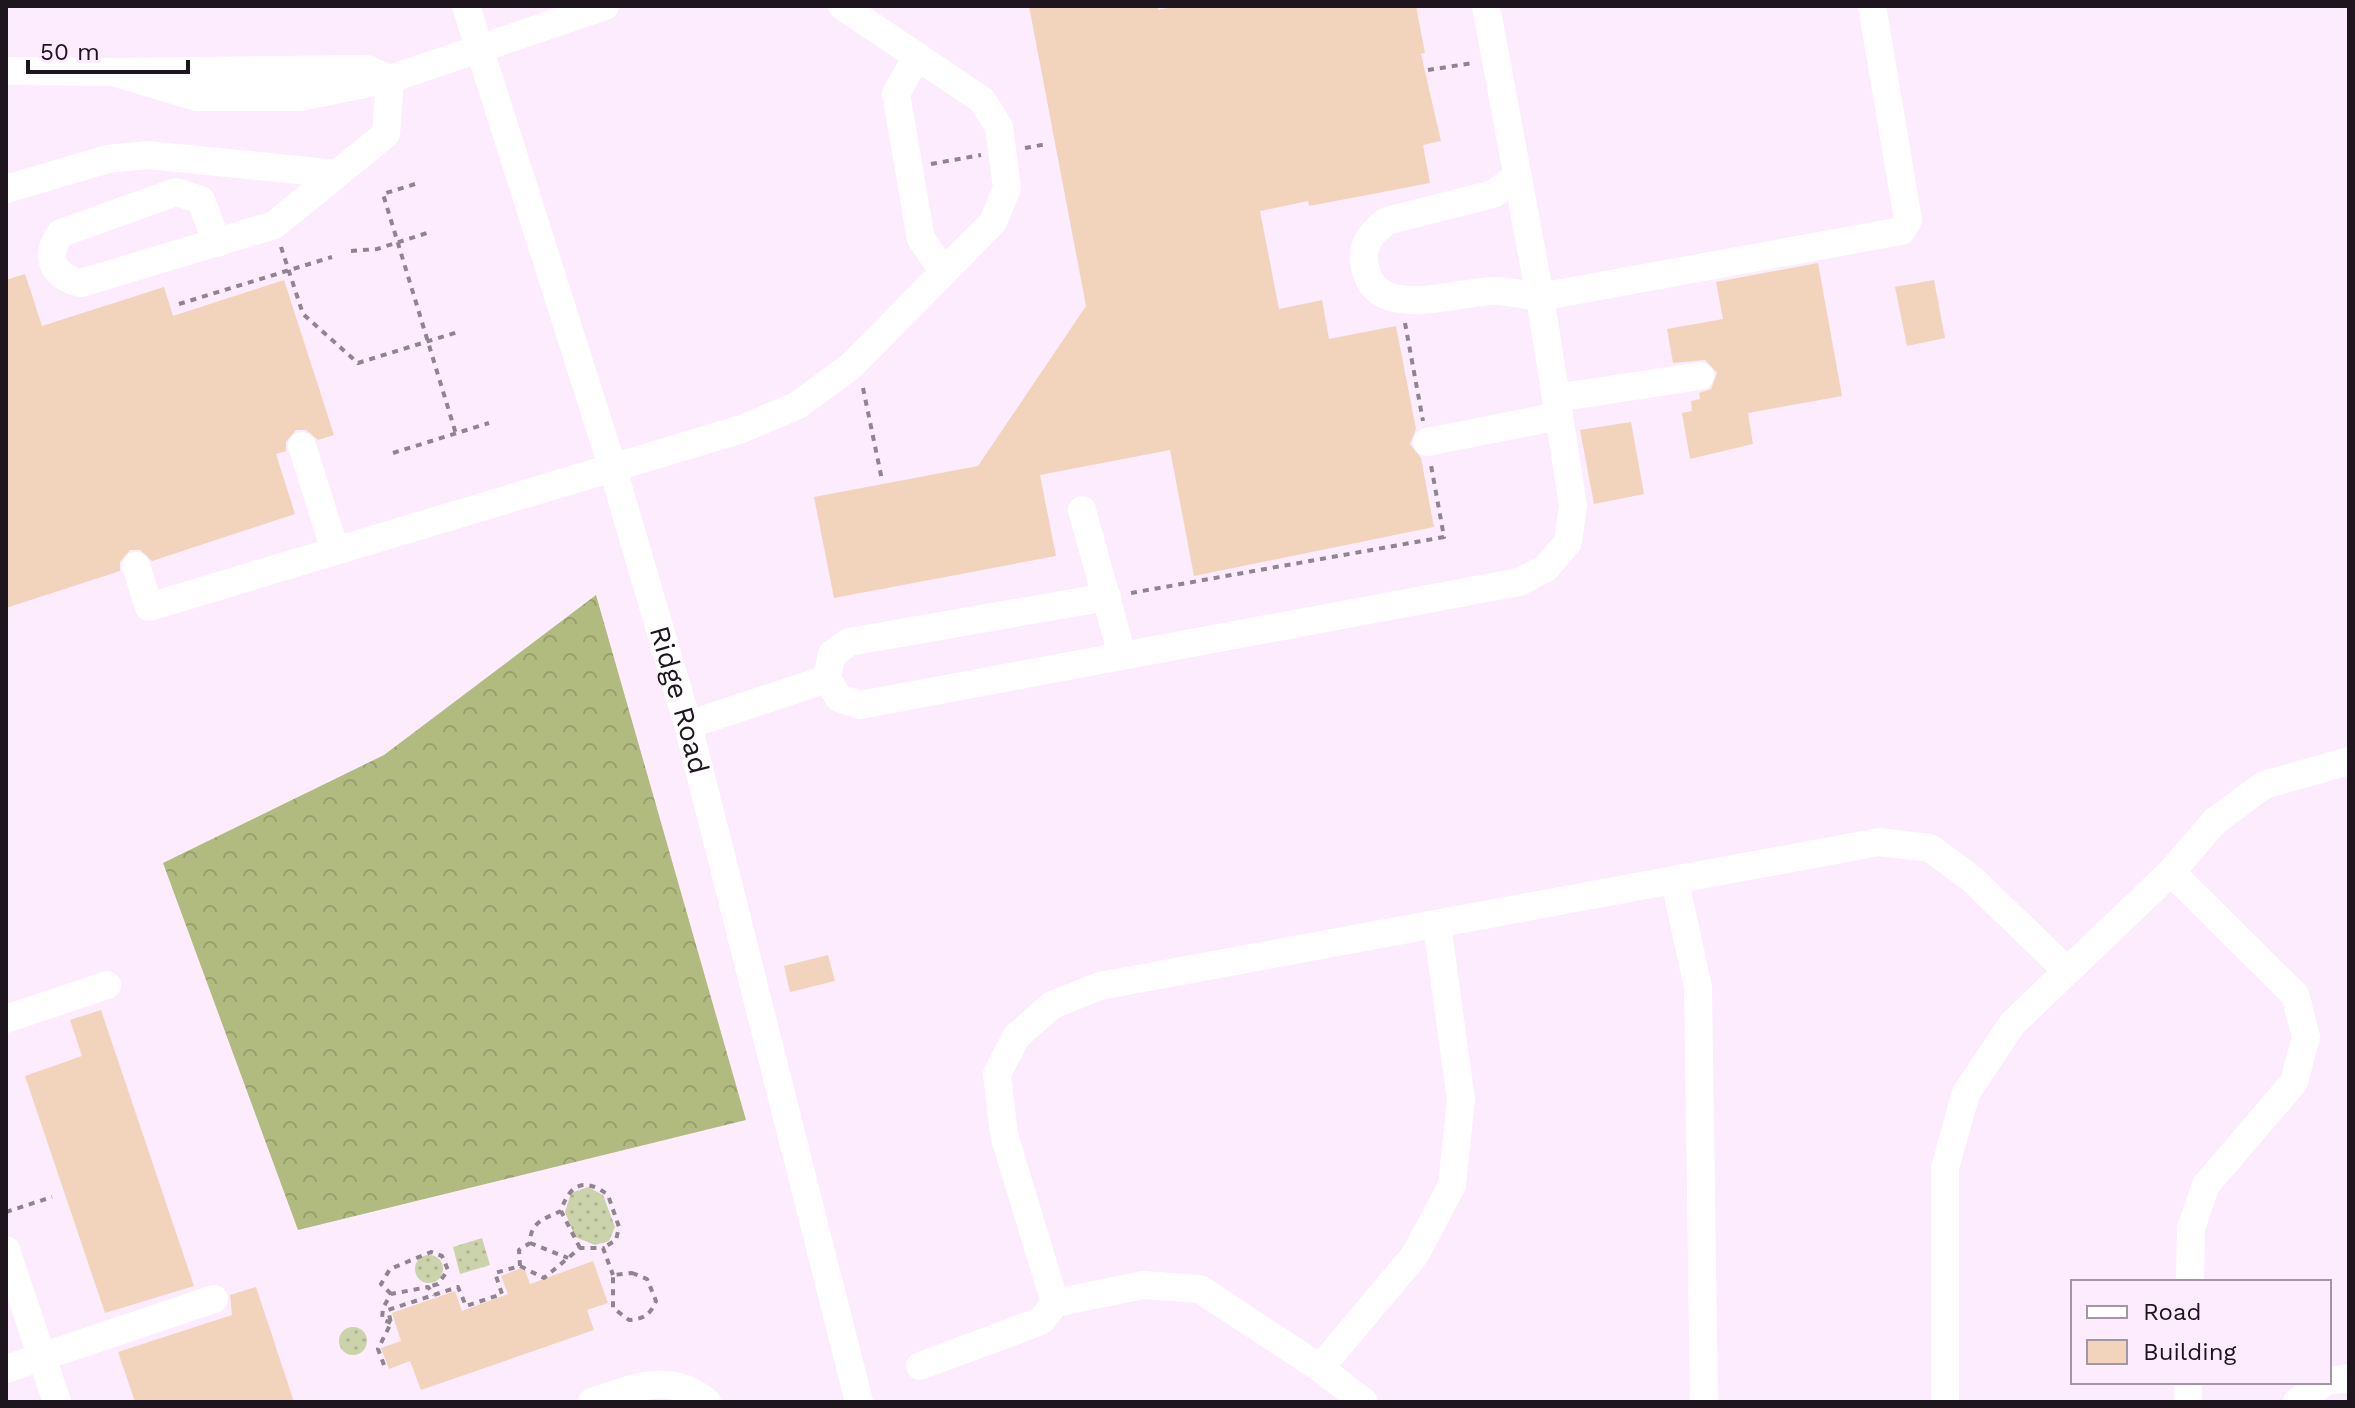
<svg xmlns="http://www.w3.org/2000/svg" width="2355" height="1408" font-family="'Work Sans',sans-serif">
	<defs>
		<pattern id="forest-crowns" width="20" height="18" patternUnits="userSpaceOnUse" patternTransform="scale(2)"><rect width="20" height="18" fill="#b1bb7f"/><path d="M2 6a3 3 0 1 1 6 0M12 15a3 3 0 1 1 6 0" fill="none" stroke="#98a06d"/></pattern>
		<pattern id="park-dots" width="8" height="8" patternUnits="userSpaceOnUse" patternTransform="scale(2)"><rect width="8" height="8" fill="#cbd3aa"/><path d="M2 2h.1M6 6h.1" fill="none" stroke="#aeb492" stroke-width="1.8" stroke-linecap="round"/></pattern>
	</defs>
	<rect width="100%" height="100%" fill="#fcecfd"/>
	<!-- forest -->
	<path fill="url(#forest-crowns)" d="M596,595L746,1120L298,1230L163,863L384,755Z"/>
	<!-- park -->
	<g fill="url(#park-dots)">
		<path d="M588,1187L603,1195L615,1227L609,1241L595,1245L575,1237L565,1212L571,1193Z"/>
		<path d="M482,1238L490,1265L460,1274L453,1247Z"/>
		<circle cx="429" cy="1269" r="14"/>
		<circle cx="353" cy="1341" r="14"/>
	</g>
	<!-- building -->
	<g fill="#f2d4bc">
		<path d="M1029,6H1158V10L1176,6H1416L1425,53L1421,54L1441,141L1423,145L1430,183L1309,206L1308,201L1260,211L1279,309L1322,300L1329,339L1396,326L1416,429L1410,444L1421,458L1434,527L1194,576L1170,450L1040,475L1056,556L834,598L814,497L978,466L1086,306Z"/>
		<path d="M1818,263L1842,396L1748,413L1753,444L1690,459L1682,413L1692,411L1691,401L1700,399L1699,393L1711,389L1717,373L1705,360L1673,363L1667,329L1723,319L1716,282Z"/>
		<path d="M25,274L42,326L164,287L173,316L284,280L334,435L318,440L306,430H296L286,442V451L276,454L295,514L152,561L140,550H130L120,562V571L6,608V280Z"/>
		<path d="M1934,280L1945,338L1907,346L1895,287Z"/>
		<path d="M1631,422L1644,494L1594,504L1580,430Z"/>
		<path d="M828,955L835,981L790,992L784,966Z"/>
		<path d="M101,1010L194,1286L105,1313L25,1076L82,1056L70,1020Z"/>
		<path d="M593,1261L608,1303L587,1310L594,1330L421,1390L410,1361L389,1369L381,1348L401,1341L392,1313L455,1291L462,1311L508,1294L501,1276L524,1267L530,1284Z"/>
		<path d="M256,1287L294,1402H135L118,1352L232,1315L230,1295Z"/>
	</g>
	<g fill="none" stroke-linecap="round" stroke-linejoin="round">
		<!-- path -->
		<g stroke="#908491" stroke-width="4" stroke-dasharray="6 6" stroke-linecap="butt">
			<path d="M1428,70L1473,63"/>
			<path d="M1025,148L1047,144"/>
			<path d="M931,164L981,155"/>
			<path d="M415,184L383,194L456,434"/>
			<path d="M281,247L303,314L358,363L461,331"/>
			<path d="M351,251L377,249L430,232"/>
			<path d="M179,304L332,257"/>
			<path d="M1405,323L1423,421"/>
			<path d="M863,388L882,480"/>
			<path d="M393,453L489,423"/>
			<path d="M1131,593L1444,537L1431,465"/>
			<path d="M6,1212L52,1197"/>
			<path d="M530,1243L568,1258"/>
			<path d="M580,1248L561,1211C569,1184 585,1177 608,1195L619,1227L616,1240L603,1248"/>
			<path d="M520,1266L519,1250L530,1243C530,1222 544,1219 561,1211"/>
			<path d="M632,1273L647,1279L656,1301C650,1315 644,1319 629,1320L613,1308V1275Z"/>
			<path d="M391,1294L381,1284L390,1269L431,1252L442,1256L448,1270L438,1284L428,1287"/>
			<path d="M391,1323L382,1319L383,1308L391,1294L428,1287L434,1295"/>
			<path d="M384,1365L378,1349L391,1323L388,1310L458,1287L466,1306L502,1294L495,1273L520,1266L544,1278L580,1248H603L613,1275"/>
		</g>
		<!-- minor -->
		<g stroke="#fff" stroke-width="28">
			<path id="s1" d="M466,6L612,466L688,725L859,1402"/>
			<path d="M917,56L896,94L921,239L944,272"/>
			<path d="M6,71L113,72L197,97H300L390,79L605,6"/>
			<path d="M1517,177L1493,194L1387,221C1373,231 1362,243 1364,261C1370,326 1457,290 1497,291C1511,292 1526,295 1540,297L1901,231L1908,220L1872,6"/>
			<path d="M6,189L108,159L148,155L337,174L386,134L390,79L367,69L113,72"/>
			<path d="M217,243L201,200L176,192L61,233C43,256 53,277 81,283L274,225L337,174"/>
			<path d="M1556,398L1700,376"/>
			<path d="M1427,442L1559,416"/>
			<path d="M302,446L335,550"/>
			<path d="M1082,510L1122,655"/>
			<path d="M136,566L149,607L742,429L798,405L851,366L993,222L1007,188L999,127L982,100L842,6"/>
			<path d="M827,679L832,654L849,642L1107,597"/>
			<path d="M688,725L827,679L839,698L860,705L1519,582L1546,568L1568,542L1573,505L1540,297L1486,6"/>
			<path d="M2171,872L2295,995L2306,1037L2294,1082L2206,1185L2191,1228L2190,1282"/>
			<path d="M1675,882L1698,987L1704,1402"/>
			<path d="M6,1019L107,985"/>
			<path d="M6,1250L57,1402"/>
			<path d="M920,1366L1041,1321L1055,1303"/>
			<path d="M1320,1368L1415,1255L1452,1185L1461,1100L1437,925"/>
			<path d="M6,1369L214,1299"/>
			<path d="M2329,1381L2349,1378"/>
			<path d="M592,1402C634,1388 669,1371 707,1402"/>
			<path d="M1364,1402L1320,1368L1200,1289L1143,1285L1055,1303L1004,1135L997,1074L1016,1037L1052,1005L1100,986L1879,842L1930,848L1972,879L2067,971"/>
			<path d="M1945,1402V1168L1966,1093L2012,1024L2171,872L2215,821L2264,785L2349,761"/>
			<path d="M2188,1402V1382"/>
			<path d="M2297,1402L2325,1382"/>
		</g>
	</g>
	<g text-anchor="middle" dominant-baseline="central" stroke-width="7" stroke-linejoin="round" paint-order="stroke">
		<!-- street labels -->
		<g font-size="28" fill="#1e151f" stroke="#fcecfd">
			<text stroke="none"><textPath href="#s1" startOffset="726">Ridge Road</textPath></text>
		</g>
	</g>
	<!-- border -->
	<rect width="2355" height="1408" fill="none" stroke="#1e151f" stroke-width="16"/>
	<!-- legend -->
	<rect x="2071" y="1280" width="260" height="104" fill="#fcecfd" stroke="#a396a4" stroke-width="2"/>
	<rect x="2087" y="1306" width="40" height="12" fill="#ffffff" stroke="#a396a4" stroke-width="2"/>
	<text x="2143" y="1320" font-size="24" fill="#1e151f">Road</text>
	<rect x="2087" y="1340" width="40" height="24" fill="#f2d4bc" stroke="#a396a4" stroke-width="2"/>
	<text x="2143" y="1360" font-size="24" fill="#1e151f">Building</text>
	<!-- scale -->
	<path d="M28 60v12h160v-12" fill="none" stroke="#1e151f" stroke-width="4"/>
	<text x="40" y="60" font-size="24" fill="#1e151f" stroke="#fcecfd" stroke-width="6" paint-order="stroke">50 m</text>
</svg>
